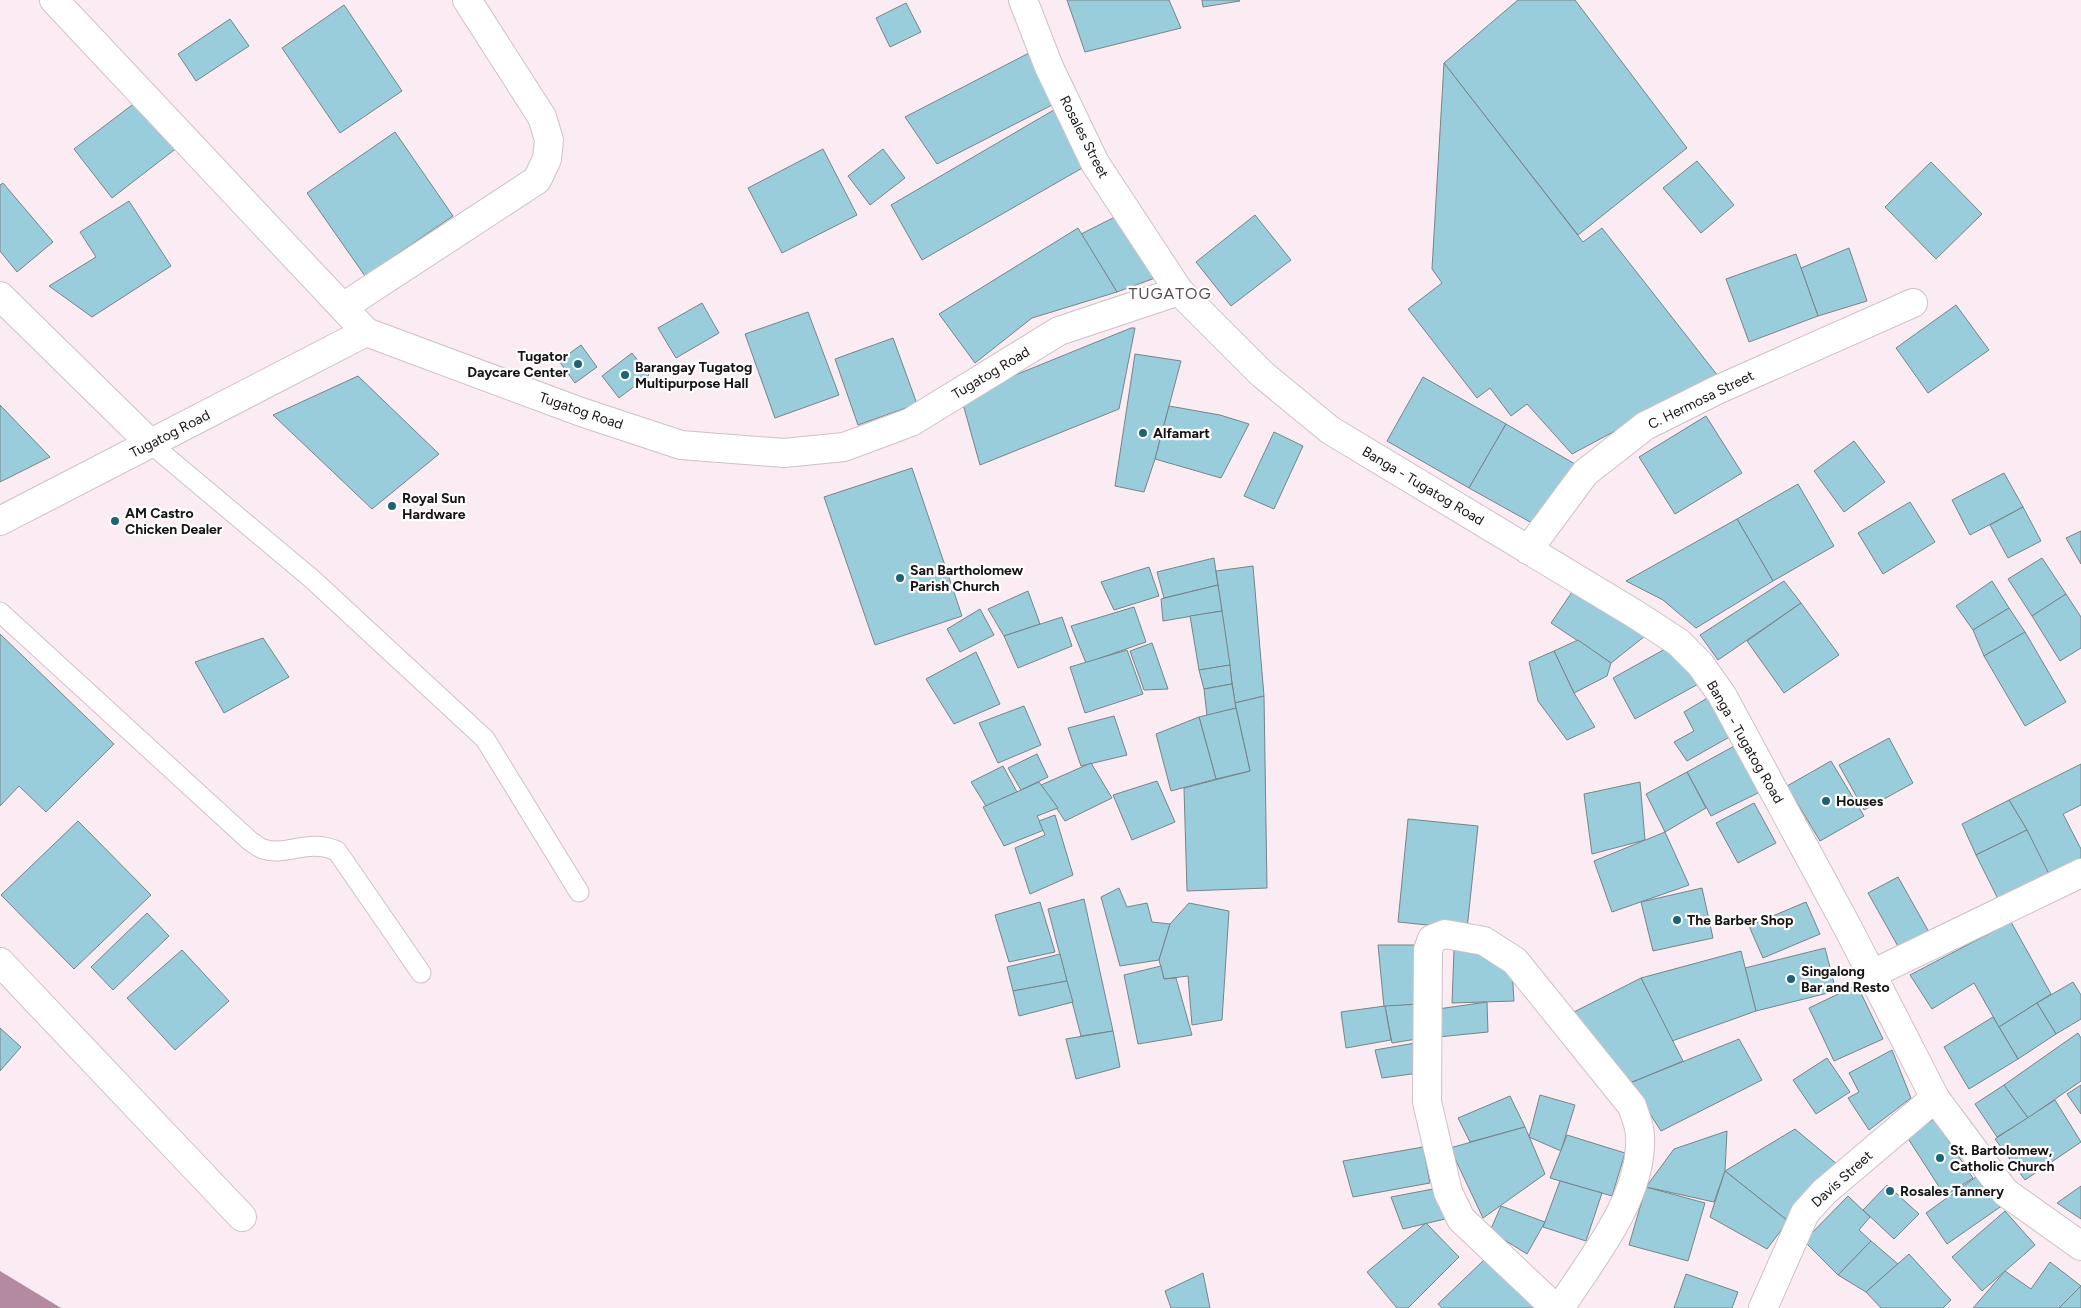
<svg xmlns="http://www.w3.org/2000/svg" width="2081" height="1308" font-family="Figtree,sans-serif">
	<rect width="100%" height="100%" fill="#faecf2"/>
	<!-- water -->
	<path fill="#b38a9f" d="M0,1271L61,1308H0Z"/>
	<!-- building -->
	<g fill="#9acddc" stroke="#778488">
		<path d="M1067,0H1169L1181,28L1085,52Z"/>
		<path d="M1202,0H1239L1240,1L1203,7Z"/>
		<path d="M1518,0H1575L1687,148L1578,235L1444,63Z"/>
		<path d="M906,3L921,32L890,47L876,18Z"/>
		<path d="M344,5L402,91L340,133L282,48Z"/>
		<path d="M230,19L249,46L196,81L178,54Z"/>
		<path d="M1029,53L1056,103L937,164L905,117Z"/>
		<path d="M1444,63L1583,242L1602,228L1718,376L1572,454L1527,404L1511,416L1490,388L1477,398L1408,309L1442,283L1432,269Z"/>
		<path d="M140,99L178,147L112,198L74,149Z"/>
		<path d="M1059,107L1091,163L922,260L891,205Z"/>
		<path d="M395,132L453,216L365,276L307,193Z"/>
		<path d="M823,149L857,215L782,253L748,188Z"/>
		<path d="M883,149L905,178L870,205L848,176Z"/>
		<path d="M1697,161L1734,205L1701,233L1663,188Z"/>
		<path d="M1931,162L1982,214L1936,259L1885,207Z"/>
		<path d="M3,183L53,242L17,272L0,251V185Z"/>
		<path d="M129,201L171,266L92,317L49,286L96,257L80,232Z"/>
		<path d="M1255,215L1291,260L1231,306L1196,262Z"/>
		<path d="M1117,216L1155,278L1117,292L1081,234Z"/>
		<path d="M1078,228L1117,292L1032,318L975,363L939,314Z"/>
		<path d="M1849,248L1867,301L1818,316L1801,268Z"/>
		<path d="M1796,254L1818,316L1749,342L1726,279Z"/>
		<path d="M702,303L719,333L676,358L658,328Z"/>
		<path d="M1956,305L1989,350L1928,393L1896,348Z"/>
		<path d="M808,312L839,395L775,418L745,334Z"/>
		<path d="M1131,328H1135L1119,409L980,465L961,397Z"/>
		<path d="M893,338L917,404L858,425L835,359Z"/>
		<path d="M581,345L597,367L575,383L559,361Z"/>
		<path d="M632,353L649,375L619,398L602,376Z"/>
		<path d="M1135,354L1181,361L1155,459L1144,492L1115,486Z"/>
		<path d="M358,376L439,454L372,509L273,415Z"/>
		<path d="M1423,377L1506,424L1469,488L1387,441Z"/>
		<path d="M0,405L50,457L0,482Z"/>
		<path d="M1169,406L1220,415L1249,424L1221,478L1155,459Z"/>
		<path d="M1706,416L1742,473L1675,514L1639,457Z"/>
		<path d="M1506,424L1575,464L1539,527L1469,488Z"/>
		<path d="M1274,432L1303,446L1274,509L1244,496Z"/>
		<path d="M1854,441L1885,482L1844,512L1814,471Z"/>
		<path d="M912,468L962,616L875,645L824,497Z"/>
		<path d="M2004,473L2023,507L1970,535L1952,500Z"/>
		<path d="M1798,484L1834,546L1773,581L1737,519Z"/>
		<path d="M1910,502L1935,542L1883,574L1858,533Z"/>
		<path d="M2023,507L2041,541L2008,558L1990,525Z"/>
		<path d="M1737,519L1773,581L1696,628L1663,600L1626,581Z"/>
		<path d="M2081,531V564L2066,538Z"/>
		<path d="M1214,558L1218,585L1164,598L1157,572Z"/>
		<path d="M2042,558L2066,594L2032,616L2008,579Z"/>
		<path d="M1253,566L1264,696L1235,703L1216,571Z"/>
		<path d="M1149,567L1159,596L1114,610L1101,582Z"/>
		<path d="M1784,581L1801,603L1718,660L1700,635Z"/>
		<path d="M1992,581L2009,608L1973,630L1956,606Z"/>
		<path d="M1218,585L1222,611L1163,621L1161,599Z"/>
		<path d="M1574,589L1645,636L1611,663L1551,623Z"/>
		<path d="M1028,591L1040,624L1004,636L988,609Z"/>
		<path d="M2066,594L2081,617V648L2060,661L2032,616Z"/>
		<path d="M1801,603L1839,655L1784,693L1747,641Z"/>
		<path d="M1134,607L1146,642L1086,663L1071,626Z"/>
		<path d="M2009,608L2025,632L1984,656L1973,630Z"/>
		<path d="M980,609L994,635L960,652L947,629Z"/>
		<path d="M1222,611L1230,665L1199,670L1190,616Z"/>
		<path d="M1062,617L1072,646L1018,668L1004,636Z"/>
		<path d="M2025,632L2066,702L2025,726L1984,656Z"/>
		<path d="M0,634L114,744L46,812L19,786L0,806Z"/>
		<path d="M263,638L289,677L224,713L195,662Z"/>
		<path d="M1578,640L1611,663L1607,676L1574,693L1554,651Z"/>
		<path d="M1152,643L1168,689L1144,690L1130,651Z"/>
		<path d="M1665,649L1700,683L1635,719L1613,678Z"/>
		<path d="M1127,650L1143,694L1085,713L1070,667Z"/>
		<path d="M1554,651L1574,693L1595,727L1567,740L1538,701L1529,662Z"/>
		<path d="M976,652L1000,704L954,724L926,679Z"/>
		<path d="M1230,665L1232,684L1204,689L1199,670Z"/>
		<path d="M1232,684L1236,708L1207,716L1204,689Z"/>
		<path d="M1264,696L1267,888L1187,891L1184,788L1250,771L1235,703Z"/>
		<path d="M1709,697L1733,735L1687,761L1674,742L1694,731L1684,712Z"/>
		<path d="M1024,706L1041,745L998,763L979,723Z"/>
		<path d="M1236,708L1250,771L1216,779L1199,717Z"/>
		<path d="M1114,716L1127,755L1081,766L1068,728Z"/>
		<path d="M1199,717L1216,779L1171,791L1156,734Z"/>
		<path d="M1889,738L1913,783L1864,810L1839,765Z"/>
		<path d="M1736,745L1760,792L1711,816L1687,772Z"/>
		<path d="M1037,754L1048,777L1021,790L1008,768Z"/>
		<path d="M1831,761L1864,816L1820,841L1787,786Z"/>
		<path d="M1091,763L1112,798L1065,821L1041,785Z"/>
		<path d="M2081,764V805L2063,814L2081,849V866L2050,881L2027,830L2009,800Z"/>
		<path d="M1003,766L1017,792L986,806L971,782Z"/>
		<path d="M1687,772L1706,808L1665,832L1646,794Z"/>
		<path d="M1157,781L1175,822L1132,840L1113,795Z"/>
		<path d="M1039,782L1058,808L1037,816L1044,830L1004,846L983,807Z"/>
		<path d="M1640,782L1645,840L1592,854L1584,794Z"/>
		<path d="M2009,800L2027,830L1976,855L1962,824Z"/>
		<path d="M1754,803L1776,843L1738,863L1716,823Z"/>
		<path d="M1055,815L1073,875L1030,894L1015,848L1045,835L1039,821Z"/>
		<path d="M1408,819L1478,826L1467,929L1398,922Z"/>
		<path d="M78,821L151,895L74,969L1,895Z"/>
		<path d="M2027,830L2052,880L2001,905L1976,855Z"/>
		<path d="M1665,832L1689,885L1612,912L1594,861Z"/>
		<path d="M1898,877L1934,941L1904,957L1868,893Z"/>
		<path d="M1119,888L1127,907L1147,903L1152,922L1170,924L1159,960L1120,966L1101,897Z"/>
		<path d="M1702,888L1713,938L1653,951L1641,902Z"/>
		<path d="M1084,899L1113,1031L1081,1036L1048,909Z"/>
		<path d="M1040,902L1055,952L1009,962L995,915Z"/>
		<path d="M1806,902L1820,934L1763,958L1749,926Z"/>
		<path d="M1189,903L1229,911L1222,1020L1192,1025L1188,976L1164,979L1159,960L1170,924Z"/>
		<path d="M147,913L169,936L113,990L91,967Z"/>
		<path d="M2011,922L2051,994L1999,1027L1974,983L1932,1009L1910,975Z"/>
		<path d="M1378,945H1426L1420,1004L1384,1007Z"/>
		<path d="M1484,948L1512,970L1514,1001L1452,1003L1454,949Z"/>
		<path d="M1825,948L1836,991L1756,1011L1745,968Z"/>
		<path d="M182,950L229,1001L175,1050L127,998Z"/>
		<path d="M1741,951L1756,1011L1672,1041L1641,978Z"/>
		<path d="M1060,954L1067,981L1013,991L1007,967Z"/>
		<path d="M1161,966L1164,979L1176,978L1192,1035L1138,1044L1124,975Z"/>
		<path d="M1641,978L1683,1061L1630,1083L1570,1014Z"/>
		<path d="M1067,981L1073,1002L1019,1016L1013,991Z"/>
		<path d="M2073,982L2081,995V1019L2056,1034L2037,1003Z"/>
		<path d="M1857,985L1883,1039L1834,1061L1809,1008Z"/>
		<path d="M1487,1002L1488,1032L1438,1037V1009Z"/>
		<path d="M2037,1003L2056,1034L2018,1059L1999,1027Z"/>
		<path d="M1420,1004L1423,1038L1392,1043L1385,1006Z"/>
		<path d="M1385,1006L1391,1040L1346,1048L1341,1012Z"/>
		<path d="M1993,1017L2018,1059L1969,1089L1944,1047Z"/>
		<path d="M0,1028L21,1047L0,1071Z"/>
		<path d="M1113,1031L1120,1067L1076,1079L1066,1039Z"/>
		<path d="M2078,1033L2081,1038V1081L2028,1118L2004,1085Z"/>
		<path d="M1739,1039L1762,1080L1661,1131L1630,1083Z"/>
		<path d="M1415,1043L1419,1073L1382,1078L1375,1050Z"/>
		<path d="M1892,1050L1911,1098L1869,1130L1848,1098L1859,1092L1849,1073Z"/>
		<path d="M1827,1058L1850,1092L1816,1114L1793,1080Z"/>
		<path d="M2004,1085L2028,1118L1997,1137L1975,1104Z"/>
		<path d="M2081,1085V1114L2067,1094Z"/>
		<path d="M1540,1095L1575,1105L1561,1151L1529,1137Z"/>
		<path d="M1510,1096L1525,1127L1470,1142L1458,1118Z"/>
		<path d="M2055,1100L2081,1142L2025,1180L1995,1139Z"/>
		<path d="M1934,1119L1973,1178L1945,1196L1907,1137Z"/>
		<path d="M1525,1127L1545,1174L1483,1218L1450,1148Z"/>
		<path d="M1795,1129L1838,1165L1788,1221L1725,1171Z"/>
		<path d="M1727,1131L1725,1171L1714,1202L1646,1187L1674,1149Z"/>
		<path d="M1567,1135L1625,1153L1612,1196L1550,1178Z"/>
		<path d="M1423,1147L1430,1183L1353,1197L1343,1161Z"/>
		<path d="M1725,1171L1788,1221L1767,1249L1710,1217Z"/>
		<path d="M1980,1174L2003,1205L1947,1244L1926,1213Z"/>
		<path d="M1560,1181L1602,1193L1586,1241L1543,1227Z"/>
		<path d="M1887,1185L1919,1214L1894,1239L1863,1210Z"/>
		<path d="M2081,1186V1219L2057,1203Z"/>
		<path d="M1646,1187L1705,1203L1688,1261L1629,1245Z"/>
		<path d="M1433,1189L1445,1219L1403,1229L1391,1197Z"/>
		<path d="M1848,1196L1870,1217L1859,1230L1871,1241L1838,1275L1804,1241Z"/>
		<path d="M1501,1206L1545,1222L1527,1254L1490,1231Z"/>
		<path d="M2005,1211L2035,1245L1982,1291L1952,1257Z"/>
		<path d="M1426,1223L1459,1257L1408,1308H1397L1367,1272Z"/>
		<path d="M1871,1241L1898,1264L1866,1292L1838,1275Z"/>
		<path d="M1909,1254L1951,1300L1943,1308H1881L1866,1292Z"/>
		<path d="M1485,1259L1537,1308H1442L1438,1304Z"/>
		<path d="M2050,1262L2081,1286L2059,1308H1973L2005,1271L2031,1289Z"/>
		<path d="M1203,1273L1210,1308H1171L1165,1291Z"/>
		<path d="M1686,1274L1738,1292L1732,1308H1674Z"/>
		<path d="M2081,1286V1308H2059Z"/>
	</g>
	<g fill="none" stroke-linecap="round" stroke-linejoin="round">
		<!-- service casing -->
		<g stroke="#cec1c7" stroke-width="21">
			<g id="service">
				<path d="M151,444L312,579L485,739L579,892"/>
				<path d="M0,612L250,841C254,843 259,848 263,849C287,857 307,838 337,851L421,973"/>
			</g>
		</g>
		<!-- minor casing -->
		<g stroke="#cec1c7" stroke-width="30">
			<g id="minor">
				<path d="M54,0L366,332"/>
				<path d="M0,296L151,444"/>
				<path d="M343,307L537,180L547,159L549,140L542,117L467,0"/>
				<path d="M1528,550L1585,473L1645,426L1717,390L1913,303"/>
				<path d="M0,962L242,1217"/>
				<path d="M1872,974L2081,873"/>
				<path d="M1555,1308L1461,1219L1448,1192L1427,1102L1428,950L1432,939L1445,934L1484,941L1515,961L1632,1106C1635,1116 1640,1126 1640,1136C1643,1198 1592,1258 1560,1308"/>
				<path d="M1763,1308L1805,1213L1824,1192L1935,1098"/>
			</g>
		</g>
		<!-- tertiary casing -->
		<g stroke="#cec1c7" stroke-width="30">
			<g id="tertiary">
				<path d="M1023,0L1049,67L1095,163L1179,291L1262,374L1330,430L1635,614L1678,642L1700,664L1722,695L1849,930L1935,1098L2005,1192L2081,1246"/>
				<path d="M0,521L366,332L581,412L681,445L784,453L844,447L911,422L1059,331L1179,291"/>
			</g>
		</g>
		<!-- service -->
		<use href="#service" stroke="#fff" stroke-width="19"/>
		<!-- minor -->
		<use href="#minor" stroke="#fff" stroke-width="28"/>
		<!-- tertiary -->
		<use href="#tertiary" stroke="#fff" stroke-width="28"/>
	</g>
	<!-- markers -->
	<g fill="#1e6274" stroke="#fefefe" stroke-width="2">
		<circle cx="578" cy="364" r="5"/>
		<circle cx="625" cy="375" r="5"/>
		<circle cx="1143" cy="433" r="5"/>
		<circle cx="392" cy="506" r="5"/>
		<circle cx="115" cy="521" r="5"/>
		<circle cx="900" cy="578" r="5"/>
		<circle cx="1826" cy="801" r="5"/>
		<circle cx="1677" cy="920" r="5"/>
		<circle cx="1791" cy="979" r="5"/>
		<circle cx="1940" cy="1158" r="5"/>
		<circle cx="1890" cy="1191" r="5"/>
	</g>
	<g text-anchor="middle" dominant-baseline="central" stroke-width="4.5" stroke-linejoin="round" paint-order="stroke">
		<!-- street labels -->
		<g font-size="14" fill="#181315" stroke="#fefefe">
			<text transform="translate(1084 137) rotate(63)">Rosales Street</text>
			<text transform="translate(991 373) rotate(-31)">Tugatog Road</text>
			<text transform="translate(1701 400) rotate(-26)">C. Hermosa Street</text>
			<text transform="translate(581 411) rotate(19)">Tugatog Road</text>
			<text transform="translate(170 434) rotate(-27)">Tugatog Road</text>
			<text transform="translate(1423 486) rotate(31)">Banga - Tugatog Road</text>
			<text transform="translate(1745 742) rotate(60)">Banga - Tugatog Road</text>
			<text transform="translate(1842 1179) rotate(-42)">Davis Street</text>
		</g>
		<!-- poi labels -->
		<g font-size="14" font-weight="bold" fill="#181315" stroke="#fefefe" text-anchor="start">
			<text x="568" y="356" text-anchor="end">Tugator<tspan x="568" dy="16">Daycare Center</tspan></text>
			<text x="635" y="367">Barangay Tugatog<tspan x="635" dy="16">Multipurpose Hall</tspan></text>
			<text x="1153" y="433">Alfamart</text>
			<text x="402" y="498">Royal Sun<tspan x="402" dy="16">Hardware</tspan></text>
			<text x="125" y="513">AM Castro<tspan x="125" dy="16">Chicken Dealer</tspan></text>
			<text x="910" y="570">San Bartholomew<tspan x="910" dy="16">Parish Church</tspan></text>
			<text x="1836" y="801">Houses</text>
			<text x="1687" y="920">The Barber Shop</text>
			<text x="1801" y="971">Singalong<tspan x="1801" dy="16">Bar and Resto</tspan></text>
			<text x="1950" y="1150">St. Bartolomew,<tspan x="1950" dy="16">Catholic Church</tspan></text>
			<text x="1900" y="1191">Rosales Tannery</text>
		</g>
		<!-- quarter labels -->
		<g font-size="16" letter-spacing="1" fill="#584d52" stroke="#fefefe">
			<text x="1170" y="293">TUGATOG</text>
		</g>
	</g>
</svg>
